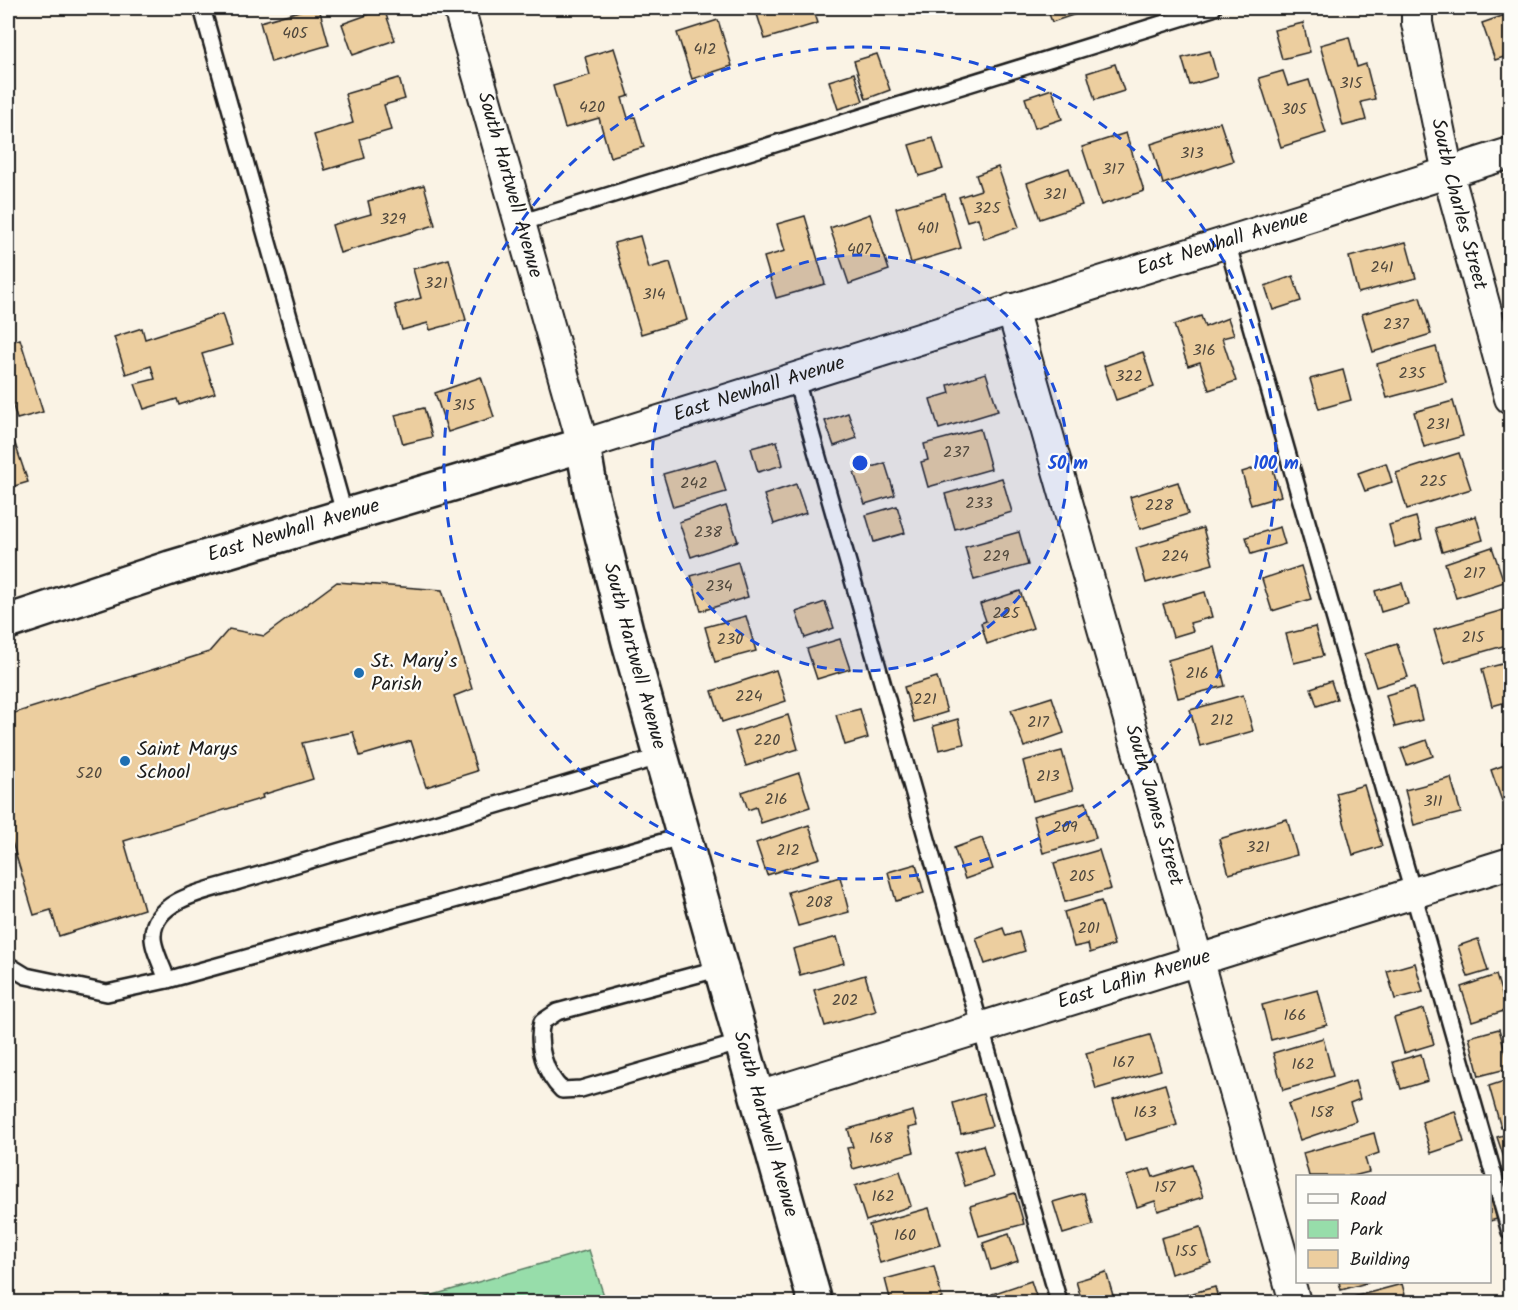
<svg xmlns="http://www.w3.org/2000/svg" width="1518" height="1310" font-family="Kalam,sans-serif">
	<rect width="100%" height="100%" fill="#faf3e5"/>
	<filter id="ink" filterUnits="userSpaceOnUse"><feTurbulence type="fractalNoise" baseFrequency=".0167" numOctaves="2"/><feDisplacementMap in="SourceGraphic" scale="12" xChannelSelector="R" yChannelSelector="G"/><feConvolveMatrix kernelMatrix="1 2 1 2 8 2 1 2 1" color-interpolation-filters="sRGB"/></filter>
	<g filter="url(#ink)">
		<!-- green -->
		<path fill="#97ddaa" stroke="#5a7c63" stroke-width="1.5" d="M589,1250L606,1302H409Z"/>
		<!-- building -->
		<g fill="#ecce9f" stroke="#1c1c1c" stroke-width="1.5">
			<path d="M310,8H319L329,45L271,62L260,22Z"/>
			<path d="M755,8H813L818,23L765,39Z"/>
			<path d="M991,8H1016L993,14Z"/>
			<path d="M1047,8H1080L1082,12L1052,22Z"/>
			<path d="M1506,8H1510V55L1495,60L1482,23L1508,14Z"/>
			<path d="M384,9L395,40L353,55L342,24Z"/>
			<path d="M718,20L732,66L692,79L677,33Z"/>
			<path d="M1303,23L1310,52L1282,59L1274,30Z"/>
			<path d="M1349,37L1357,67L1366,64L1375,99L1361,102L1366,120L1343,126L1320,45Z"/>
			<path d="M614,48L629,96L622,98L628,118L635,117L644,147L610,157L599,118L565,128L553,86L590,75L585,57Z"/>
			<path d="M1210,51L1217,77L1190,85L1182,58Z"/>
			<path d="M877,54L890,90L866,99L854,61Z"/>
			<path d="M1115,64L1124,91L1095,100L1087,73Z"/>
			<path d="M1283,71L1288,86L1309,80L1326,133L1281,147L1259,78Z"/>
			<path d="M854,73L863,101L838,109L829,81Z"/>
			<path d="M399,78L405,99L384,105L391,130L360,139L365,158L325,170L314,135L353,123L345,94Z"/>
			<path d="M1052,89L1062,119L1035,128L1025,98Z"/>
			<path d="M1220,122L1233,161L1163,184L1151,144Z"/>
			<path d="M1126,133L1144,191L1101,205L1082,147Z"/>
			<path d="M933,138L943,169L919,176L909,145Z"/>
			<path d="M998,167L1019,227L984,239L978,218L967,221L959,197L981,190L976,175Z"/>
			<path d="M1069,168L1082,205L1040,219L1027,183Z"/>
			<path d="M424,185L435,225L340,253L332,225L371,214L368,201Z"/>
			<path d="M945,194L961,248L911,263L896,208Z"/>
			<path d="M870,214L889,270L849,284L830,228Z"/>
			<path d="M805,216L825,284L776,298L764,257L785,251L777,224Z"/>
			<path d="M640,236L649,268L670,262L687,320L641,334L614,243Z"/>
			<path d="M1406,242L1416,278L1358,293L1349,257Z"/>
			<path d="M449,259L466,320L430,330L428,323L402,330L395,305L421,298L413,269Z"/>
			<path d="M1293,276L1301,301L1273,310L1265,286Z"/>
			<path d="M1420,297L1431,334L1373,352L1362,314Z"/>
			<path d="M222,314L232,345L202,354L215,393L179,405L177,399L144,409L135,384L155,379L151,366L126,374L114,337L142,328L145,339Z"/>
			<path d="M1201,316L1205,327L1228,318L1234,335L1222,338L1236,381L1209,390L1200,362L1188,366L1174,325Z"/>
			<path d="M20,339L43,412L17,419L10,396L8,397V343Z"/>
			<path d="M1436,347L1446,382L1387,398L1377,364Z"/>
			<path d="M1143,352L1154,387L1116,400L1104,366Z"/>
			<path d="M1343,370L1351,400L1319,409L1310,379Z"/>
			<path d="M986,373L998,411L939,429L930,399L950,393L948,385Z"/>
			<path d="M481,377L494,417L448,432L435,393Z"/>
			<path d="M1453,401L1463,436L1424,447L1414,412Z"/>
			<path d="M424,408L432,437L403,444L395,415Z"/>
			<path d="M848,413L857,438L834,446L825,421Z"/>
			<path d="M8,423L28,482L8,488Z"/>
			<path d="M980,429L991,469L928,487L921,462L928,460L924,444Z"/>
			<path d="M777,441L783,465L758,472L751,448Z"/>
			<path d="M1459,453L1471,489L1407,509L1396,473Z"/>
			<path d="M716,459L726,492L673,507L663,474Z"/>
			<path d="M885,463L895,495L865,504L854,473Z"/>
			<path d="M1271,463L1281,496L1251,505L1242,472Z"/>
			<path d="M1386,463L1392,482L1365,491L1358,473Z"/>
			<path d="M1002,478L1012,512L955,529L945,494Z"/>
			<path d="M1178,482L1188,514L1140,529L1130,497Z"/>
			<path d="M796,484L806,513L774,524L764,495Z"/>
			<path d="M726,506L738,541L691,557L679,522Z"/>
			<path d="M897,506L905,533L874,542L866,515Z"/>
			<path d="M1476,516L1483,540L1442,552L1435,528Z"/>
			<path d="M1416,517L1422,539L1395,547L1389,525Z"/>
			<path d="M1280,527L1285,544L1251,554L1246,537Z"/>
			<path d="M1203,528L1213,564L1146,583L1136,548Z"/>
			<path d="M1019,532L1028,565L974,580L965,547Z"/>
			<path d="M1492,547L1504,582L1456,598L1445,563Z"/>
			<path d="M738,562L748,597L701,611L691,576Z"/>
			<path d="M1301,566L1311,599L1272,611L1262,579Z"/>
			<path d="M337,582L442,590L472,689L454,696L477,771L426,787L411,741L360,756L353,732L302,743L313,779L262,795L263,798L124,841L144,909L59,936L51,910L34,915L8,829V715L209,652L229,629L264,636Z"/>
			<path d="M1402,583L1408,604L1381,612L1375,591Z"/>
			<path d="M1020,591L1033,628L987,644L981,623L986,621L980,604Z"/>
			<path d="M1205,592L1212,617L1190,623L1193,631L1173,637L1163,604Z"/>
			<path d="M825,602L834,628L805,638L796,612Z"/>
			<path d="M1510,608V644L1444,663L1434,630Z"/>
			<path d="M746,616L756,651L715,662L705,627Z"/>
			<path d="M1315,627L1323,656L1294,663L1286,634Z"/>
			<path d="M840,639L850,669L817,679L807,649Z"/>
			<path d="M1397,644L1408,677L1376,687L1365,654Z"/>
			<path d="M1215,647L1225,686L1178,698L1168,660Z"/>
			<path d="M1510,662V701L1492,706L1482,669Z"/>
			<path d="M776,670L786,701L722,722L712,691Z"/>
			<path d="M937,677L947,712L914,722L904,687Z"/>
			<path d="M1331,681L1337,699L1317,706L1311,688Z"/>
			<path d="M1414,687L1422,720L1395,727L1386,695Z"/>
			<path d="M1243,695L1253,731L1200,746L1190,710Z"/>
			<path d="M1052,697L1064,733L1024,747L1011,710Z"/>
			<path d="M860,709L868,738L845,745L836,715Z"/>
			<path d="M788,715L798,749L746,766L735,732Z"/>
			<path d="M958,719L964,744L939,750L933,726Z"/>
			<path d="M1427,740L1433,756L1407,765L1401,749Z"/>
			<path d="M1510,741V798L1502,801L1491,770L1510,763L1503,744Z"/>
			<path d="M1062,751L1073,790L1033,801L1023,761Z"/>
			<path d="M799,773L810,807L761,823L756,807L748,810L742,792Z"/>
			<path d="M1451,778L1461,813L1414,825L1405,790Z"/>
			<path d="M1364,785L1382,846L1353,855L1336,793Z"/>
			<path d="M1086,802L1096,838L1043,853L1033,816Z"/>
			<path d="M1287,819L1297,855L1229,874L1219,839Z"/>
			<path d="M809,825L820,858L767,875L756,843Z"/>
			<path d="M982,838L993,869L965,879L954,848Z"/>
			<path d="M1099,850L1111,889L1065,902L1054,863Z"/>
			<path d="M916,864L924,893L896,901L888,872Z"/>
			<path d="M840,877L849,912L798,926L788,892Z"/>
			<path d="M1101,901L1114,945L1090,953L1088,944L1074,947L1064,912Z"/>
			<path d="M1003,928L1006,936L1019,932L1025,951L985,964L976,938Z"/>
			<path d="M837,937L844,963L800,975L793,949Z"/>
			<path d="M1478,939L1488,971L1468,977L1458,946Z"/>
			<path d="M1415,963L1423,992L1395,999L1387,971Z"/>
			<path d="M865,975L876,1011L825,1026L814,990Z"/>
			<path d="M1496,975L1507,1010L1472,1021L1461,987Z"/>
			<path d="M1318,990L1327,1025L1271,1040L1262,1005Z"/>
			<path d="M1424,1009L1434,1044L1404,1053L1394,1018Z"/>
			<path d="M1499,1029L1510,1068L1479,1076L1469,1037Z"/>
			<path d="M1150,1035L1161,1070L1096,1089L1086,1053Z"/>
			<path d="M1323,1038L1333,1076L1283,1090L1273,1053Z"/>
			<path d="M1421,1054L1428,1081L1401,1089L1393,1062Z"/>
			<path d="M1510,1079V1125L1501,1128L1489,1086Z"/>
			<path d="M1355,1081L1360,1099L1350,1103L1356,1121L1300,1140L1288,1104Z"/>
			<path d="M1165,1084L1177,1125L1125,1140L1113,1100Z"/>
			<path d="M983,1094L992,1126L961,1134L953,1103Z"/>
			<path d="M913,1111L917,1126L908,1128L914,1152L853,1169L847,1148L853,1147L848,1129Z"/>
			<path d="M1455,1111L1464,1142L1431,1153L1422,1122Z"/>
			<path d="M1374,1133L1379,1153L1365,1158L1369,1172L1353,1176H1309L1303,1153Z"/>
			<path d="M1510,1133V1160L1505,1161L1497,1137Z"/>
			<path d="M983,1145L993,1177L965,1186L955,1153Z"/>
			<path d="M1192,1165L1203,1197L1158,1211L1155,1201L1137,1207L1127,1176L1150,1169L1153,1177Z"/>
			<path d="M900,1171L911,1206L866,1221L855,1186Z"/>
			<path d="M1510,1184V1200L1506,1185Z"/>
			<path d="M1015,1193L1024,1224L979,1236L970,1206Z"/>
			<path d="M1084,1193L1093,1225L1063,1234L1053,1202Z"/>
			<path d="M1490,1194L1497,1219L1490,1221Z"/>
			<path d="M929,1208L940,1245L880,1263L869,1225Z"/>
			<path d="M1201,1227L1211,1263L1171,1274L1161,1238Z"/>
			<path d="M1009,1234L1018,1261L991,1270L983,1243Z"/>
			<path d="M934,1266L942,1298L926,1302H891L885,1279Z"/>
			<path d="M1106,1272L1115,1302H1082L1076,1281Z"/>
			<path d="M1031,1281L1038,1302H995L992,1294Z"/>
			<path d="M1339,1282H1370L1341,1290Z"/>
			<path d="M1402,1284L1407,1302H1343L1342,1300Z"/>
			<path d="M1215,1287L1219,1302H1168L1167,1300Z"/>
			<path d="M1508,1296L1510,1302H1481Z"/>
		</g>
		<g fill="none" stroke-linecap="round" stroke-linejoin="round">
			<!-- service casing -->
			<g stroke="#1c1c1c" stroke-width="20">
				<g id="service">
					<path d="M202,8L345,516"/>
					<path d="M520,223L1213,8"/>
					<path d="M1227,242L1510,1232"/>
					<path d="M795,377L1059,1302"/>
					<path d="M8,965L26,976L107,993L167,980L684,836"/>
					<path d="M721,968L557,1012L542,1022C536,1045 545,1074 562,1090L581,1089L742,1042"/>
					<path d="M167,980C163,967 152,948 153,935C154,898 211,890 239,881L662,756"/>
				</g>
			</g>
			<!-- minor casing -->
			<g stroke="#1c1c1c" stroke-width="34">
				<g id="minor">
					<path id="s1" d="M459,8L583,445L1510,153"/>
					<path id="s2" d="M1417,8V23L1448,173L1510,398"/>
					<path id="s3" d="M1012,309L1295,1302"/>
					<path id="s4" d="M758,1097L1510,863"/>
				</g>
			</g>
			<!-- tertiary casing -->
			<g stroke="#1c1c1c" stroke-width="38">
				<g id="tertiary">
					<path id="s5" d="M8,622L170,568L583,445L591,492L629,642L815,1302"/>
				</g>
			</g>
			<!-- service -->
			<use href="#service" stroke="#fdfcf7" stroke-width="15"/>
			<!-- minor -->
			<use href="#minor" stroke="#fdfcf7" stroke-width="30"/>
			<!-- tertiary -->
			<use href="#tertiary" stroke="#fdfcf7" stroke-width="33"/>
		</g>
	</g>
	<!-- distance rings -->
	<circle cx="860" cy="463" r="208" fill="#1d4ed8" fill-opacity=".12"/>
	<g fill="none" stroke="#1d4ed8" stroke-width="3" stroke-dasharray="10 8">
		<circle cx="860" cy="463" r="208"/>
		<circle cx="860" cy="463" r="416"/>
	</g>
	<!-- markers -->
	<g fill="#1f6fb2" stroke="#fdfcf7" stroke-width="2">
		<circle cx="359" cy="673" r="6"/>
		<circle cx="125" cy="761" r="6"/>
	</g>
	<g text-anchor="middle" dominant-baseline="central" stroke-width="4.5" stroke-linejoin="round" paint-order="stroke">
		<!-- number labels -->
		<g font-size="16" fill="#50483d">
			<text x="295" y="33">405</text>
			<text x="705" y="49">412</text>
			<text x="1351" y="83">315</text>
			<text x="592" y="107">420</text>
			<text x="1294" y="109">305</text>
			<text x="1192" y="153">313</text>
			<text x="1113" y="169">317</text>
			<text x="1055" y="194">321</text>
			<text x="987" y="208">325</text>
			<text x="393" y="219">329</text>
			<text x="928" y="228">401</text>
			<text x="859" y="249">407</text>
			<text x="1382" y="267">241</text>
			<text x="436" y="283">321</text>
			<text x="654" y="294">314</text>
			<text x="1396" y="324">237</text>
			<text x="1204" y="350">316</text>
			<text x="1412" y="373">235</text>
			<text x="1129" y="376">322</text>
			<text x="464" y="405">315</text>
			<text x="1438" y="424">231</text>
			<text x="956" y="452">237</text>
			<text x="1433" y="481">225</text>
			<text x="694" y="483">242</text>
			<text x="979" y="503">233</text>
			<text x="1159" y="505">228</text>
			<text x="708" y="532">238</text>
			<text x="996" y="556">229</text>
			<text x="1175" y="556">224</text>
			<text x="1474" y="573">217</text>
			<text x="719" y="586">234</text>
			<text x="1006" y="613">225</text>
			<text x="1473" y="637">215</text>
			<text x="730" y="639">230</text>
			<text x="1197" y="673">216</text>
			<text x="749" y="696">224</text>
			<text x="925" y="699">221</text>
			<text x="1222" y="720">212</text>
			<text x="1038" y="722">217</text>
			<text x="767" y="740">220</text>
			<text x="89" y="773">520</text>
			<text x="1048" y="776">213</text>
			<text x="776" y="799">216</text>
			<text x="1433" y="801">311</text>
			<text x="1065" y="827">209</text>
			<text x="1258" y="847">321</text>
			<text x="788" y="850">212</text>
			<text x="1082" y="876">205</text>
			<text x="819" y="902">208</text>
			<text x="1089" y="928">201</text>
			<text x="845" y="1000">202</text>
			<text x="1295" y="1015">166</text>
			<text x="1123" y="1062">167</text>
			<text x="1303" y="1064">162</text>
			<text x="1145" y="1112">163</text>
			<text x="1322" y="1112">158</text>
			<text x="881" y="1138">168</text>
			<text x="1165" y="1187">157</text>
			<text x="883" y="1196">162</text>
			<text x="905" y="1235">160</text>
			<text x="1186" y="1251">155</text>
		</g>
		<!-- street labels -->
		<g font-size="20" fill="#1c1c1c" stroke="#fdfcf7">
			<text stroke="none"><textPath href="#s1" startOffset="184">South Hartwell Avenue</textPath></text>
			<text stroke="none"><textPath href="#s2" startOffset="201">South Charles Street</textPath></text>
			<text stroke="none"><textPath href="#s1" startOffset="1125">East Newhall Avenue</textPath></text>
			<text stroke="none"><textPath href="#s1" startOffset="639">East Newhall Avenue</textPath></text>
			<text stroke="none"><textPath href="#s5" startOffset="300">East Newhall Avenue</textPath></text>
			<text stroke="none"><textPath href="#s5" startOffset="819">South Hartwell Avenue</textPath></text>
			<text stroke="none"><textPath href="#s3" startOffset="516">South James Street</textPath></text>
			<text stroke="none"><textPath href="#s4" startOffset="394">East Laflin Avenue</textPath></text>
			<text stroke="none"><textPath href="#s5" startOffset="1305">South Hartwell Avenue</textPath></text>
		</g>
		<!-- poi labels -->
		<g font-size="20" fill="#1c1c1c" stroke="#fdfcf7" text-anchor="start">
			<text x="371" y="662">St. Mary’s<tspan x="371" dy="23">Parish</tspan></text>
			<text x="137" y="750">Saint Marys<tspan x="137" dy="23">School</tspan></text>
		</g>
	</g>
	<circle cx="860" cy="463" r="9" fill="#1d4ed8" stroke="#fdfcf7" stroke-width="3"/>
	<g font-size="18" text-anchor="middle" font-weight="bold" fill="#1d4ed8" stroke="#fdfcf7" stroke-width="4.5" stroke-linejoin="round" paint-order="stroke">
		<text x="1068" y="469">50 m</text>
		<text x="1276" y="469">100 m</text>
	</g>
	<!-- margin -->
	<rect width="1518" height="1310" fill="none" stroke="#fdfcf7" stroke-width="30"/>
	<rect x="15" y="15" width="1488" height="1280" fill="none" stroke="#1c1c1c" stroke-width="2" filter="url(#ink)"/>
	<!-- legend -->
	<rect x="1296" y="1175" width="195" height="108" fill="#fdfcf7" stroke="#a3a29f" stroke-width="1.5"/>
	<rect x="1308" y="1194" width="30" height="9" fill="#fdfcf7" stroke="#a3a29f" stroke-width="1.5"/>
	<text x="1350" y="1205" font-size="18" fill="#1c1c1c">Road</text>
	<rect x="1308" y="1220" width="30" height="18" fill="#97ddaa" stroke="#a3a29f" stroke-width="1.5"/>
	<text x="1350" y="1235" font-size="18" fill="#1c1c1c">Park</text>
	<rect x="1308" y="1250" width="30" height="18" fill="#ecce9f" stroke="#a3a29f" stroke-width="1.5"/>
	<text x="1350" y="1265" font-size="18" fill="#1c1c1c">Building</text>
</svg>
